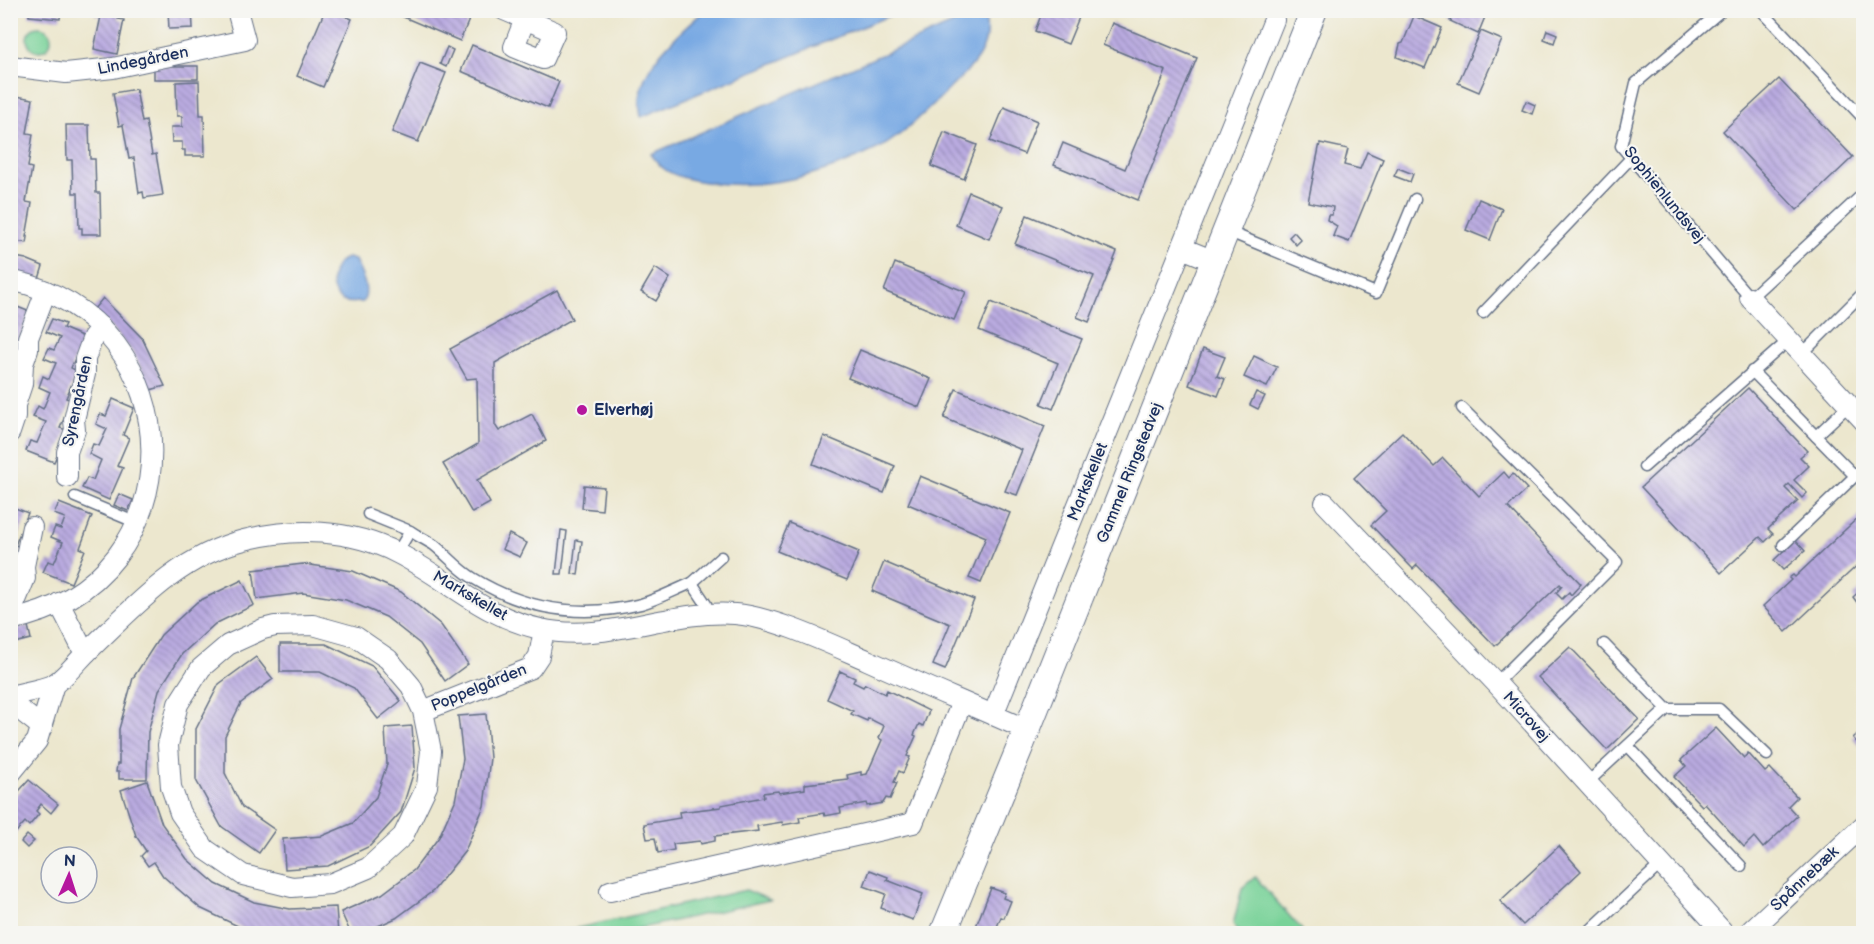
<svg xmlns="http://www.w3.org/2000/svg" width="1874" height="944" font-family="'Balsamiq Sans',sans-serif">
	<defs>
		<pattern id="building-back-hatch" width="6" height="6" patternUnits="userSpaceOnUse" patternTransform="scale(1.5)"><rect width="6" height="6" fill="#baabe0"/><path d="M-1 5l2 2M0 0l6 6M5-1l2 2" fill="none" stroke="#968cb9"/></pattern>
	</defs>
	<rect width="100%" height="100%" fill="#f6f6f2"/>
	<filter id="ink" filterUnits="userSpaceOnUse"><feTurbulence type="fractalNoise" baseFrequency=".0167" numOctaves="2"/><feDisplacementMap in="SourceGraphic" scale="12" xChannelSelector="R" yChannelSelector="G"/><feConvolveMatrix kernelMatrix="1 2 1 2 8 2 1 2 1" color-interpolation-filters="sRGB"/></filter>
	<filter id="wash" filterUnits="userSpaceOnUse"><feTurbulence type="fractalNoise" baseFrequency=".008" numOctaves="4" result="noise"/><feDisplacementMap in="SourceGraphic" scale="24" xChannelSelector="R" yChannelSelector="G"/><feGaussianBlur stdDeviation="1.35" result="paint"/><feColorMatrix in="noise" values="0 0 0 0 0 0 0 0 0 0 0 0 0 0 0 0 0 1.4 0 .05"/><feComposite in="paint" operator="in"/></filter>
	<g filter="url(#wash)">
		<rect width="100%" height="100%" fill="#ece7ce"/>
		<!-- green -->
		<g fill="#78d298" stroke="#4a807b" stroke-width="1.5">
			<circle cx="39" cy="39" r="12"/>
			<path d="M1255,877L1302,930V933H1240L1233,925L1242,888Z"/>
			<path d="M746,890L770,900L618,933H556Z"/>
		</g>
		<!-- water -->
		<g fill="#78a9e3" stroke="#4a6ca0" stroke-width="1.5">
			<path d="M705,10H901V11L641,117C640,111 639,104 639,98C644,61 679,34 705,10Z"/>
			<path d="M983,11C996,47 971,68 947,91C931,107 901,137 881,147C827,174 766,191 705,182C691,180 674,177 663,168C658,164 655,159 651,154Z"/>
			<path d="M348,258L355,260C360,272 371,289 363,302C356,302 349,304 343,301C326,293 330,261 348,258Z"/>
		</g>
		<g id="blocks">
			<!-- building -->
			<g fill="url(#building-back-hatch)">
				<path d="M29,10H61L60,19L29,16Z"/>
				<path d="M96,10H120L118,19L124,20L117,54L94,49L101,16L95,15Z"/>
				<path d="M168,10H192L193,28L169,29Z"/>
				<path d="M325,10H331L352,19L323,87L297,76Z"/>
				<path d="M387,10H460L471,15L460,41Z"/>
				<path d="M1043,10H1082L1068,44L1035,31Z"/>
				<path d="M1455,10H1483L1487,12L1478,34L1450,21Z"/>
				<path d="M1414,16L1442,28L1425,68L1397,57L1400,44L1403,43Z"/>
				<path d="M1112,23L1197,58L1138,200L1054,165L1063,143L1125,169L1166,71L1103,45Z"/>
				<path d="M1547,30L1557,34L1554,43L1544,39Z"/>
				<path d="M1481,31L1502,40L1479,92L1458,83Z"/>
				<path d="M472,45L559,82L548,108L461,71Z"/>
				<path d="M447,47L453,50L446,67L440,64Z"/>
				<path d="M420,63L446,73L418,142L392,132Z"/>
				<rect x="154" y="66" width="44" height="13"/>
				<path d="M1779,79L1853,157L1797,210L1723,131Z"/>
				<path d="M199,81L200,115H204L205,156H185V150H182V142H172L171,127H182V116H177L176,82Z"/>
				<path d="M136,89L142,122L146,121L152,155L156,154L163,195L144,198L143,192L139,193L134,158L129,159L123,125L119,126L113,93Z"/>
				<path d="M11,95L33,99L27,133L33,134L28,167L32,168L26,202L32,203L26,237H28L27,243L10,240Z"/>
				<path d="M1526,101L1535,105L1532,114L1522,110Z"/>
				<path d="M1004,107L1037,121L1024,154L990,141Z"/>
				<path d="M66,125H89L90,159H95L96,193H100L101,234H82V228H79L78,193H73L72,160H67Z"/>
				<path d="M944,132L977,145L964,179L931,166Z"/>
				<path d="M1320,143L1348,149L1344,165L1360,169L1367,152L1383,159L1349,242L1333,236L1337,226L1327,220L1328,215H1332L1333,207L1308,202Z"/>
				<path d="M1398,168L1413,174L1410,182L1394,176Z"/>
				<path d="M969,192L1003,206L989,239L956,225Z"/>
				<path d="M1479,199L1502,209L1490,240L1466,230Z"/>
				<path d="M1027,215L1117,252L1089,322L1077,317L1094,276L1015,244Z"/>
				<path d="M1294,232L1301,240L1296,245L1289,237Z"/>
				<path d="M10,256L26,259L43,266L39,279L10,271Z"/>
				<path d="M895,263L966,292L954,320L884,291Z"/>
				<path d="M655,268L670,278L656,301L641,292Z"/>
				<path d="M557,290L572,319L495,363V425L499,431L532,414L546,441L477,480L490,503L472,513L443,464L478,444L477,378L467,379L450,349Z"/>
				<path d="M103,298L142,338L165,386L150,390L135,356L127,346L111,327L93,310Z"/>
				<path d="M991,302L1082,339L1053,409L1041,404L1058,363L979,330Z"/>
				<path d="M10,304L30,312L16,345L22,347L11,375Z"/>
				<path d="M52,319L65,324L63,328L84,337L71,368L77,371L66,398L72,400L60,428L67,430L54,462L26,451L30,441L37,443L46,422L33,417L38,406L43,409L50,392L39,387L43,376L49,379L56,363L44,358L49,348L54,350L60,338L46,332Z"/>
				<path d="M1203,349L1225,357L1217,376L1225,379L1218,396L1189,385Z"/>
				<path d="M860,350L931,379L919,407L848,378Z"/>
				<path d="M1254,356L1277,367L1267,387L1244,377Z"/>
				<path d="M1748,388L1807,451L1800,457L1809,466L1794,480L1807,493L1802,498L1789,484L1785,488L1798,501L1768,529L1773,534L1765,542L1760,537L1721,573L1641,487Z"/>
				<path d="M956,389L1045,426L1017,495L1005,491L1022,450L944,418Z"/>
				<path d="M1256,392L1265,396L1258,409L1250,405Z"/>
				<path d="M113,399L134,408L123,435L129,438L117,466L123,468L109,500L82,488L87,478L93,480L101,460L89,454L93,444L99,446L107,429L96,424L100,414L106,416Z"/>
				<path d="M1402,432L1434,466L1443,458L1479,496L1504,472L1509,478L1513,474L1527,489L1508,507L1581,584L1571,595L1569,592L1562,599L1556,593L1562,586L1560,584L1495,646L1417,565L1413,569L1371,525L1386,511L1354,478Z"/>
				<path d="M824,436L895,466L884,493L813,464Z"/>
				<path d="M920,476L1010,513L981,583L969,578L986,537L908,504Z"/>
				<path d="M584,485L604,487L602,510L582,508Z"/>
				<path d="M119,494L133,500L128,511L114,505Z"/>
				<path d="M59,503L92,516L80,548L85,550L71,583L43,572L48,561L54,563L63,542L51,537L55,527L61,529L65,518L54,514Z"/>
				<path d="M10,506L28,513L15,545L21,547L11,573Z"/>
				<path d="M1864,512V559L1786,632L1763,606L1791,580L1789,578L1793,575L1795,577Z"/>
				<path d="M789,523L859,552L847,580L777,551Z"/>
				<path d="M561,530L567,531L562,574H556Z"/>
				<path d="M509,534L527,543L520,557L502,549Z"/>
				<path d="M576,540L582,541L578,575L572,574Z"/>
				<path d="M1795,540L1805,551L1783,570L1774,560Z"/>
				<path d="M884,562L974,600L945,670L933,665L950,624L872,591Z"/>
				<path d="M303,564L353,571L401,592L441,625L468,664L445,681L420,644L386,617L346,600L303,593L257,599L253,570Z"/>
				<path d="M242,580L254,605L215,624L182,654L159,690L148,732L147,779H119V772H116L117,764H119V729L133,678L161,635L197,602Z"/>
				<path d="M1864,587V612L1853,597Z"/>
				<path d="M28,626L31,639L10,644V629Z"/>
				<path d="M280,644H326L372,666L401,701L378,719L354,688L320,672H280Z"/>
				<path d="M1570,647L1639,719L1607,750L1538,677Z"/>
				<path d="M256,657L273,679L241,703L225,736V773L242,807L275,830L259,853L221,826L196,780V729L219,684Z"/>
				<path d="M840,671L855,678L853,682L863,687L865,684L885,694L887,690L929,711L923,726L919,724L914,735L916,736L907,756L910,757L903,773L899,771L894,782L897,783L890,799L886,798L883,803L867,806L866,803L840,808L841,813L825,816L824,813L799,817L800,822L783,825L782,822L757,826L758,831L715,836V841L701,844L700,841L673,844L674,850L658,853L655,838L647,839L644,824L680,818L679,812L721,807V805L764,797L763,793L778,791L779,793L805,789V784L848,779L847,775L861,772V775L867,774L882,740L879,738L884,726L868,718L867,721L851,714L853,711L827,699Z"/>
				<path d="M486,714L490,758L484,806L465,851L433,891L396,918L360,934H351L341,912L382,894L414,870L439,837L455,801L463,759L458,716Z"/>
				<path d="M412,726L415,768L401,812L370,846L328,866L285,869L283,839L322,836L353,823L376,797L387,764L385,728Z"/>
				<path d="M1716,728L1744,758L1748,753L1765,772L1770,768L1797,797L1788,806L1797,816L1763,848L1754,837L1744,847L1705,804L1702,806L1674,777L1686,766L1681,760Z"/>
				<path d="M1864,728V750L1853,738Z"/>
				<path d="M29,780L58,804L51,813L41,804L36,811L39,814L29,826L25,822L10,839V801Z"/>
				<path d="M147,781L162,824L187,859L216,884L254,902L290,909L336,907L338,934H268L244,929L200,908L163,876L154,862L148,866L141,856L146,851L136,836L121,790Z"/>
				<path d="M27,835L34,841L27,848L21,842Z"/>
				<path d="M1559,846L1581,871L1523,925L1500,901Z"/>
				<path d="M870,870L888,877L887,880L923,894L913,920L881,908L886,894L864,886Z"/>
				<path d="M991,888L1005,893L1003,898L1011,901L1004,918L1001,917L994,934H973Z"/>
			</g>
		</g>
	</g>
	<g filter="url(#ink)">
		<use href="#blocks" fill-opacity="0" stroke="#646f85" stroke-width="1.5"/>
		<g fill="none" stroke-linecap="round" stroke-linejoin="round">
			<!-- service casing -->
			<g stroke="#646f85" stroke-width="13">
				<g id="service">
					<path d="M1722,10L1636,83L1621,146L1750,298L1864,193"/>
					<path d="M1761,10L1864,119"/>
					<path d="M1227,231L1376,293L1415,199"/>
					<path d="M1483,313L1631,158"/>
					<path d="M1802,354L1864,292"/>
					<path d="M1752,371L1855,476L1783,545"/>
					<path d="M1462,408L1617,562L1496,683"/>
					<path d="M1816,436L1849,405"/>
					<path d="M1644,467L1789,340"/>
					<path d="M75,497L137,523"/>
					<path d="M368,514L410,531"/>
					<path d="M397,553L410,531C418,536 426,540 434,545C447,555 458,569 473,578C525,610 580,619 641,604C658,599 675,590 692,583L706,604L708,613"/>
					<path d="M692,583L721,557"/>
					<path d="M1604,644L1667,709H1719L1767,755"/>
					<path d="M1628,746L1741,866"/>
					<path d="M1587,783L1667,709"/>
					<path d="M1586,934L1661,864"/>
				</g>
			</g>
			<!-- minor casing -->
			<g stroke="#646f85" stroke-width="22">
				<g id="minor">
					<path d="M504,10L555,32L543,59L514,47L525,19"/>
					<path d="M10,66L66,73L113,68L245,40L237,10"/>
					<path d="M1182,248L1214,261"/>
					<path d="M10,280C197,319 200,583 10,620"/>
					<path d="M1750,298L1864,421"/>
					<path d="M10,432L15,417V405L22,384L23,364L28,350V338L46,291"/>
					<path d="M67,477V452L75,430L74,420L85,374V359L93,337L101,327"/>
					<path d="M1325,503L1496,683L1725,934"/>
					<path d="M59,603L81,646L87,652"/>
					<path d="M13,620L12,610L25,578L24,566L32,527"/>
					<path d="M10,696C24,692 42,690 54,684C66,677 80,658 90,649C136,605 180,556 244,540C294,527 350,529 397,553C449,579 480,615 540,629C605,644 669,609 735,614C774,617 830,644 867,660C920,684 973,706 1027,730"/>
					<path d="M10,702L42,727"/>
					<path d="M423,711L411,686L388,659L356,637L313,625L275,626L263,629L228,645L201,668L178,704L168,745L171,787L180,813L205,849L243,875L292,887L330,884L368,868L403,836L427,786L431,751L423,711L531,668L539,656L544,630"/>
					<path d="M993,715L1274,20"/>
					<path d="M10,774L37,741L54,684"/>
					<path d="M610,891L913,823L962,702"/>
					<path d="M1747,934L1864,825"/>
				</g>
			</g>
			<!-- tertiary casing -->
			<g stroke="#646f85" stroke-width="28">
				<path id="tertiary" d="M943,934L1027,730L1314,10"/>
			</g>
			<!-- service -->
			<use href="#service" stroke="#fff" stroke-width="10"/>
			<!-- minor -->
			<use href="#minor" stroke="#fff" stroke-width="20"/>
			<!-- tertiary -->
			<use href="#tertiary" stroke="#fff" stroke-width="26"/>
		</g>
	</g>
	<!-- markers -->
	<circle fill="#b5179e" stroke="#f6f6f2" stroke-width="2" cx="582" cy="410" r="6"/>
	<g text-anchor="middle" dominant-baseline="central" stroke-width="4.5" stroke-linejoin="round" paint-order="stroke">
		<!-- street labels -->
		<g font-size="16" fill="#1b2f5e" stroke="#f6f6f2">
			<text transform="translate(143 61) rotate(-11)">Lindegården</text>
			<text transform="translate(1664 195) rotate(51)">Sophienlundsvej</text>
			<text transform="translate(78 401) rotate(-78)">Syrengården</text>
			<text transform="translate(1130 473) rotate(-68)">Gammel Ringstedvej</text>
			<text transform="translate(1088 482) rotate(-68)">Markskellet</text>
			<text transform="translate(470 596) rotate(30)">Markskellet</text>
			<text transform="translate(479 688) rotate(-22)">Poppelgården</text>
			<text transform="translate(1526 717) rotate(48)">Microvej</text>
			<text transform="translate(1805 879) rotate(-43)">Spånnebæk</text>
		</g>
		<!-- poi labels -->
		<g font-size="16" font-weight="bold" fill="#1b2f5e" stroke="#f6f6f2" text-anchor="start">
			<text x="594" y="410">Elverhøj</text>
		</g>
	</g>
	<!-- margin -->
	<rect width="1874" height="944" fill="none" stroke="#f6f6f2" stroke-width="36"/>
	<!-- north arrow -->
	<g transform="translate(69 875) rotate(3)"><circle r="28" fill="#f6f6f2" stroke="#9ea6b7" stroke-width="1.5"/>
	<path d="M0-4.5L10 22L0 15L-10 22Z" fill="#b5179e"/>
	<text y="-9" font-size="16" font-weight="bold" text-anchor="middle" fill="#1b2f5e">N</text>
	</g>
</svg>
